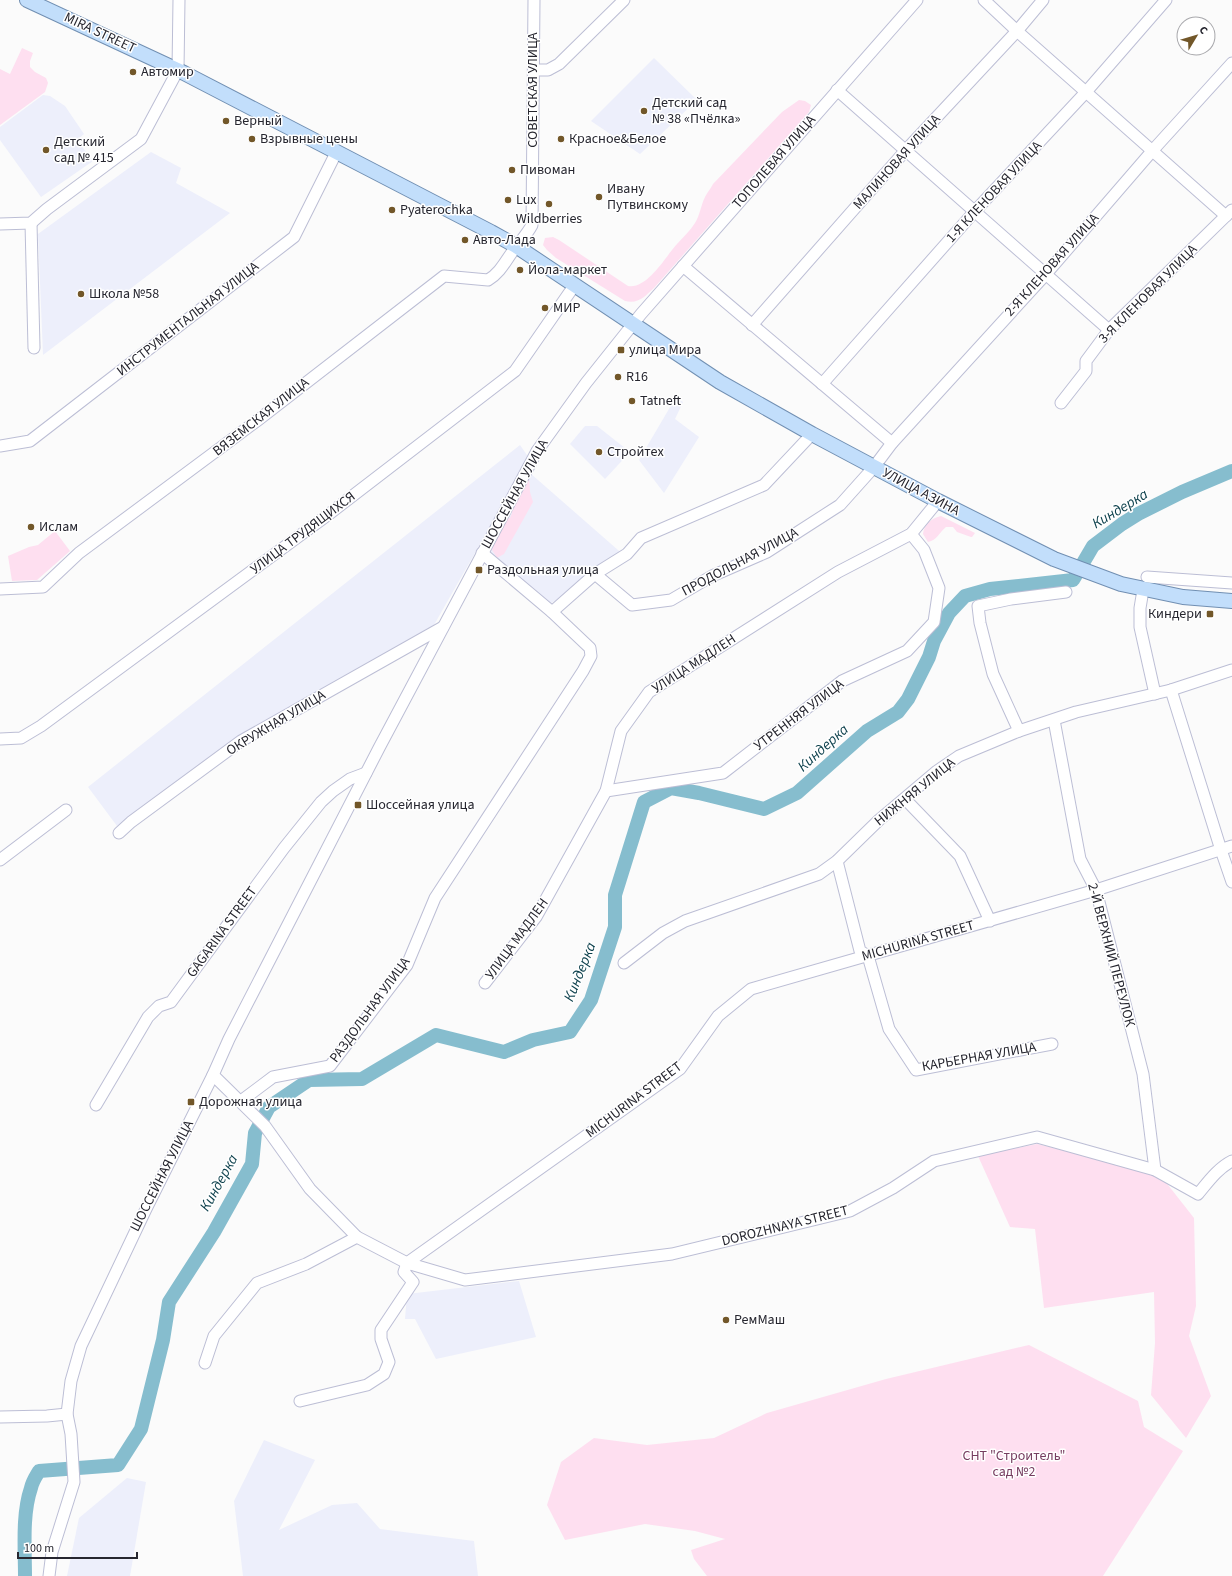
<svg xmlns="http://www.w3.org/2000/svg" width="1232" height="1576" font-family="'Source Sans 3',sans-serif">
	<rect width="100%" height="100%" fill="#fbfbfb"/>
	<!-- built -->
	<g fill="#edeffb">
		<path d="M654,58L697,100L640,154L591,121Z"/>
		<path d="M43,95L50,96L65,106L84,134L77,140L93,161L41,197L0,140V127Z"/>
		<path d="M151,152L181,168L176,183L230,213L43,355L38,234Z"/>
		<path d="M676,397L683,402L675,419L699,437L664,493L639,460Z"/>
		<path d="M585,426H597L630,452L605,479L570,444Z"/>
		<path d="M520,445L529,458L434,625L234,740L117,826L88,787Z"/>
		<path d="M530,473L626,557L548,605L487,552Z"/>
		<path d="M519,1281L536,1337L436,1359L415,1319H405L407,1294Z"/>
		<path d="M264,1440L315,1460L279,1530L332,1505L357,1503L380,1529L474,1541L478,1576H243L234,1501Z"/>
		<path d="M127,1478L146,1482L130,1576H67L79,1518Z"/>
	</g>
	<!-- green -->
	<g fill="#fedff0">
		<path d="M22,48L33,53L30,61V67L35,72L46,78L48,83L45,92L0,125V69L10,74Z"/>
		<path d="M799,100L805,101L811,105L809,112L654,288C644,297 639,304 625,301L556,258L547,250L543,245L545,238L553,237L559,240L628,286C648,289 665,257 677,244C683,237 690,231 695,223C700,215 701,205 705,197C707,193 711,188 713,184L782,112Z"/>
		<path d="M529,477L530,492L533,502L504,554L497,558L489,545L505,519L510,518L512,513L511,508Z"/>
		<path d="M941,516L975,533L972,537H971L957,532L953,527H946C939,533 937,540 928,542L923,534C924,524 932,518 941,516Z"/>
		<path d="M55,531L70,551L37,580L12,581L8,556L29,547L38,545Z"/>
		<path d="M1037,1144L1156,1172L1161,1176L1194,1218L1196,1306L1189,1336L1211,1396L1186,1438L1151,1395L1155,1343L1154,1292L1044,1308L1035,1229L1010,1227L978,1156Z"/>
		<path d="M1029,1345L1138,1401L1144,1427L1183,1451L1103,1576H707L694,1559L691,1550L725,1539L695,1531L645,1524L565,1540L547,1505L561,1462L594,1438L647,1445L714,1438L767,1413L886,1379Z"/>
	</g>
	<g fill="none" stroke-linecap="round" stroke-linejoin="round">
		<!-- river -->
		<path stroke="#86bdce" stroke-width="14" d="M25,1576C25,1549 22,1514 31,1488C32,1482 36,1476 39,1471L118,1465L141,1429L163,1340L169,1302L214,1232L252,1164L255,1133L269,1107L309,1080L362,1079L436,1035L504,1052L533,1040L570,1032L591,1000L615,927V895L644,802L671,788L699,793L764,809L797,793L867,731L898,712L908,699L929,657L934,641L949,613L965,596L990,589L1073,580L1093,546L1122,524L1138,514L1182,492L1232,471"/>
		<!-- minor casing -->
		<g stroke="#bcbed5" stroke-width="13">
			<g id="minor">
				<path d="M984,0L1017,31L1226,216"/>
				<path d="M534,70H548L559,64L624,0"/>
				<path d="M837,90L1109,330"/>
				<path d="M31,223L34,348"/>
				<path d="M0,224L31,223L47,209L141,139L178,70L179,0"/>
				<path d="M683,266L892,443"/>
				<path d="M752,325L906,150L1017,31L1043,0"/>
				<path d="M822,384L975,211L1086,92L1166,0"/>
				<path d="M1061,403L1086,371V361L1109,330L1232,210"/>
				<path d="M0,446L30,441L294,237L337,151"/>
				<path d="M595,574L632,605L671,600L712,576L767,552L840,505L874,467L892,443L1046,274L1153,150L1232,63"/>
				<path d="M1147,577L1232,583"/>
				<path d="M0,589L43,587L79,553L258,420L444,276L488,280C502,272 507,257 517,246C523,238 527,234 532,225L534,0"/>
				<path d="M1143,590L1140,608V627L1155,694"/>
				<path d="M552,612L595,574L627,554L641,538L764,485L812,434"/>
				<path d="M1171,690L1221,850L1232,882"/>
				<path d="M1054,720L1080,859L1096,890L1143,1074L1155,1170"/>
				<path d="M1019,731L993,674L980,623L978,606L1011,599L1066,592"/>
				<path d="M0,739L21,738L41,726L329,514L515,371L574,286"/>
				<path d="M606,791L723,773L842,681L907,651L934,622L939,588L924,550L911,534"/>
				<path d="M905,799L960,856L990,921"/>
				<path d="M119,833L131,822L241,741L443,627"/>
				<path d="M0,860L66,810"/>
				<path d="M837,861L860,951L868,956L889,1029L916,1070L1052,1044"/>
				<path d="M624,963L663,933L685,921L819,874L837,861L879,820L937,771L959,756L1019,731L1076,712L1171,690L1232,670"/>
				<path d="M485,983L536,917L606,791L621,731L649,692L838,572L911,534L938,501"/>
				<path d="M213,1075L265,1126L310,1189L357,1237L407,1263L465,1280L672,1254L850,1211L893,1188L934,1161L1037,1137L1155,1170L1198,1194C1208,1182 1218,1168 1232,1161"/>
				<path d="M241,1101L273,1077L330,1066L407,965L435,898L583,671L591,656L590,648L552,612L482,553"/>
				<path d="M96,1105L148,1017L159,1006L171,1002L284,848L321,802L333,791L350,779L366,773"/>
				<path d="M205,1363L214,1336L257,1283L306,1264L357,1237"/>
				<path d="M300,1401L367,1385L384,1374L389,1362L381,1339V1330L413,1282L404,1272L407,1263L680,1069L718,1016L751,989L1096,890L1232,846"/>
				<path d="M0,1417L47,1416L67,1414"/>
				<path d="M49,1576L52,1552L74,1482L71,1434L67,1414L71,1381L81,1346L146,1209L213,1075L229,1039L379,748L537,451L586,383L641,314L917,0"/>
			</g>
		</g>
		<!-- major casing -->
		<g stroke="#718fb2" stroke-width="16">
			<path id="major" d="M27,0L184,73L491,232L516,246L720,382L812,434L938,501L1054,559L1121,584L1183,597L1232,601"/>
		</g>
		<!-- minor -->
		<use href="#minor" stroke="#fff" stroke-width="11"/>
		<!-- major -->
		<use href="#major" stroke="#c2defb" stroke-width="14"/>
	</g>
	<!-- markers -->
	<g fill="#725729" stroke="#fff" stroke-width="1.5">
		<circle cx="133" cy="72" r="4"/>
		<circle cx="644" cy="111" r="4"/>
		<circle cx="226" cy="121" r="4"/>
		<circle cx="252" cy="139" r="4"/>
		<circle cx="561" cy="139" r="4"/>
		<circle cx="46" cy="150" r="4"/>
		<circle cx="512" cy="170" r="4"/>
		<circle cx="599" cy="197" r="4"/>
		<circle cx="508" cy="200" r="4"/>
		<circle cx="549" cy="204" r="4"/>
		<circle cx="392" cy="210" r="4"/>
		<circle cx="465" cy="240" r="4"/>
		<circle cx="520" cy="270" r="4"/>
		<circle cx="81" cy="294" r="4"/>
		<circle cx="545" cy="308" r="4"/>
		<rect x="617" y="346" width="8" height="8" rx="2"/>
		<circle cx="618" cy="377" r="4"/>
		<circle cx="632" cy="401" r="4"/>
		<circle cx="599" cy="452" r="4"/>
		<circle cx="31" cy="527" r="4"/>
		<rect x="475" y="566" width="8" height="8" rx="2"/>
		<rect x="1206" y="610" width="8" height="8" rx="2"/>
		<rect x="354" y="801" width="8" height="8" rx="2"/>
		<rect x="187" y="1098" width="8" height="8" rx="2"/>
		<circle cx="726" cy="1320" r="4"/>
	</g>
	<g text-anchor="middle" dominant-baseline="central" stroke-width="3" stroke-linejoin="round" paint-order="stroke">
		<!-- street labels -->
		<g font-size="14" fill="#26262f" stroke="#fff">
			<text transform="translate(100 33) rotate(25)">MIRA STREET</text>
			<text transform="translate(533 90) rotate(-90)">СОВЕТСКАЯ УЛИЦА</text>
			<text transform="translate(774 162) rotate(-49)">ТОПОЛЕВАЯ УЛИЦА</text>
			<text transform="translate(897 162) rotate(-48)">МАЛИНОВАЯ УЛИЦА</text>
			<text transform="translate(994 192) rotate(-47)">1-Я КЛЕНОВАЯ УЛИЦА</text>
			<text transform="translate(1052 265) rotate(-48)">2-Я КЛЕНОВАЯ УЛИЦА</text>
			<text transform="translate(1148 294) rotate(-45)">3-Я КЛЕНОВАЯ УЛИЦА</text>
			<text transform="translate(188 319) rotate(-38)">ИНСТРУМЕНТАЛЬНАЯ УЛИЦА</text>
			<text transform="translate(261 417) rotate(-38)">ВЯЗЕМСКАЯ УЛИЦА</text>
			<text transform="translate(921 492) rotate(28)">УЛИЦА АЗИНА</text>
			<text transform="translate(515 494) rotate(-61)">ШОССЕЙНАЯ УЛИЦА</text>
			<text transform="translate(303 533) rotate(-37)">УЛИЦА ТРУДЯЩИХСЯ</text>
			<text transform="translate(740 562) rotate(-28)">ПРОДОЛЬНАЯ УЛИЦА</text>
			<text transform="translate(694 664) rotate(-33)">УЛИЦА МАДЛЕН</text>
			<text transform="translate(799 715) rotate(-37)">УТРЕННЯЯ УЛИЦА</text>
			<text transform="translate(276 723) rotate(-31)">ОКРУЖНАЯ УЛИЦА</text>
			<text transform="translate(915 792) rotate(-39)">НИЖНЯЯ УЛИЦА</text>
			<text transform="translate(222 932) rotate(-54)">GAGARINA STREET</text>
			<text transform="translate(517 939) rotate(-54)">УЛИЦА МАДЛЕН</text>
			<text transform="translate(918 941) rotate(-16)">MICHURINA STREET</text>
			<text transform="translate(1111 955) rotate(75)">2-Й ВЕРХНИЙ ПЕРЕУЛОК</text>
			<text transform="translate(370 1010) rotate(-54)">РАЗДОЛЬНАЯ УЛИЦА</text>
			<text transform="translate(979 1057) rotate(-10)">КАРЬЕРНАЯ УЛИЦА</text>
			<text transform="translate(634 1100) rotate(-37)">MICHURINA STREET</text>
			<text transform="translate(162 1176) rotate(-63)">ШОССЕЙНАЯ УЛИЦА</text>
			<text transform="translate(785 1226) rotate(-14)">DOROZHNAYA STREET</text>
		</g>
		<!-- poi labels -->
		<g font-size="14" fill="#26262f" stroke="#fff" text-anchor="start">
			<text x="141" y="72">Автомир</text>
			<text x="652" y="103">Детский сад<tspan x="652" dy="16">№ 38 «Пчёлка»</tspan></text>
			<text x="234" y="121">Верный</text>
			<text x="260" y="139">Взрывные цены</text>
			<text x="569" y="139">Красное&amp;Белое</text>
			<text x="54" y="142">Детский<tspan x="54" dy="16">сад № 415</tspan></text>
			<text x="520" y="170">Пивоман</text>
			<text x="607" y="189">Ивану<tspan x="607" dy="16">Путвинскому</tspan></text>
			<text x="516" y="200">Lux</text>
			<text x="400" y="210">Pyaterochka</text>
			<text x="549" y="219" text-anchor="middle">Wildberries</text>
			<text x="473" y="240">Авто-Лада</text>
			<text x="528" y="270">Йола-маркет</text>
			<text x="89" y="294">Школа №58</text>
			<text x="553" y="308">МИР</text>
			<text x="629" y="350">улица Мира</text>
			<text x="626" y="377">R16</text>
			<text x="640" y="401">Tatneft</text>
			<text x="607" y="452">Стройтех</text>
			<text x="39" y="527">Ислам</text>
			<text x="487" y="570">Раздольная улица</text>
			<text x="1202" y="614" text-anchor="end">Киндери</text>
			<text x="366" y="805">Шоссейная улица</text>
			<text x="199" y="1102">Дорожная улица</text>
			<text x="734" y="1320">РемМаш</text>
		</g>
		<!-- park labels -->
		<g font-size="14" fill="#763d60" stroke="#fff">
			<text x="1014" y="1456">СНТ "Строитель"<tspan x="1014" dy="16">сад №2</tspan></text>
		</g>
		<!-- water labels -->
		<g font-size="15" font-style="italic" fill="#0a3e4a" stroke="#fff">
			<text transform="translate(1120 509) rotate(-31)">Киндерка</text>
			<text transform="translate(823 748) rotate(-42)">Киндерка</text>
			<text transform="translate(580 972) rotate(-68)">Киндерка</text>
			<text transform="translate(219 1183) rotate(-61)">Киндерка</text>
		</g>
	</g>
	<!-- north arrow -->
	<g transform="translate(1196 36) rotate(52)"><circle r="19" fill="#ffffff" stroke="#a8a8ac"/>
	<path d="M0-3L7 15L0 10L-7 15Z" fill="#725729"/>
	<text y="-6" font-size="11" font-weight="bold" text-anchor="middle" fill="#26262f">С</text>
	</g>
	<!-- scale -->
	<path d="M18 1552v6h119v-6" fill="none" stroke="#26262f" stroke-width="2"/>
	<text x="24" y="1552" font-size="12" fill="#26262f" stroke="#ffffff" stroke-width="3" paint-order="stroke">100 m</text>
</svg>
